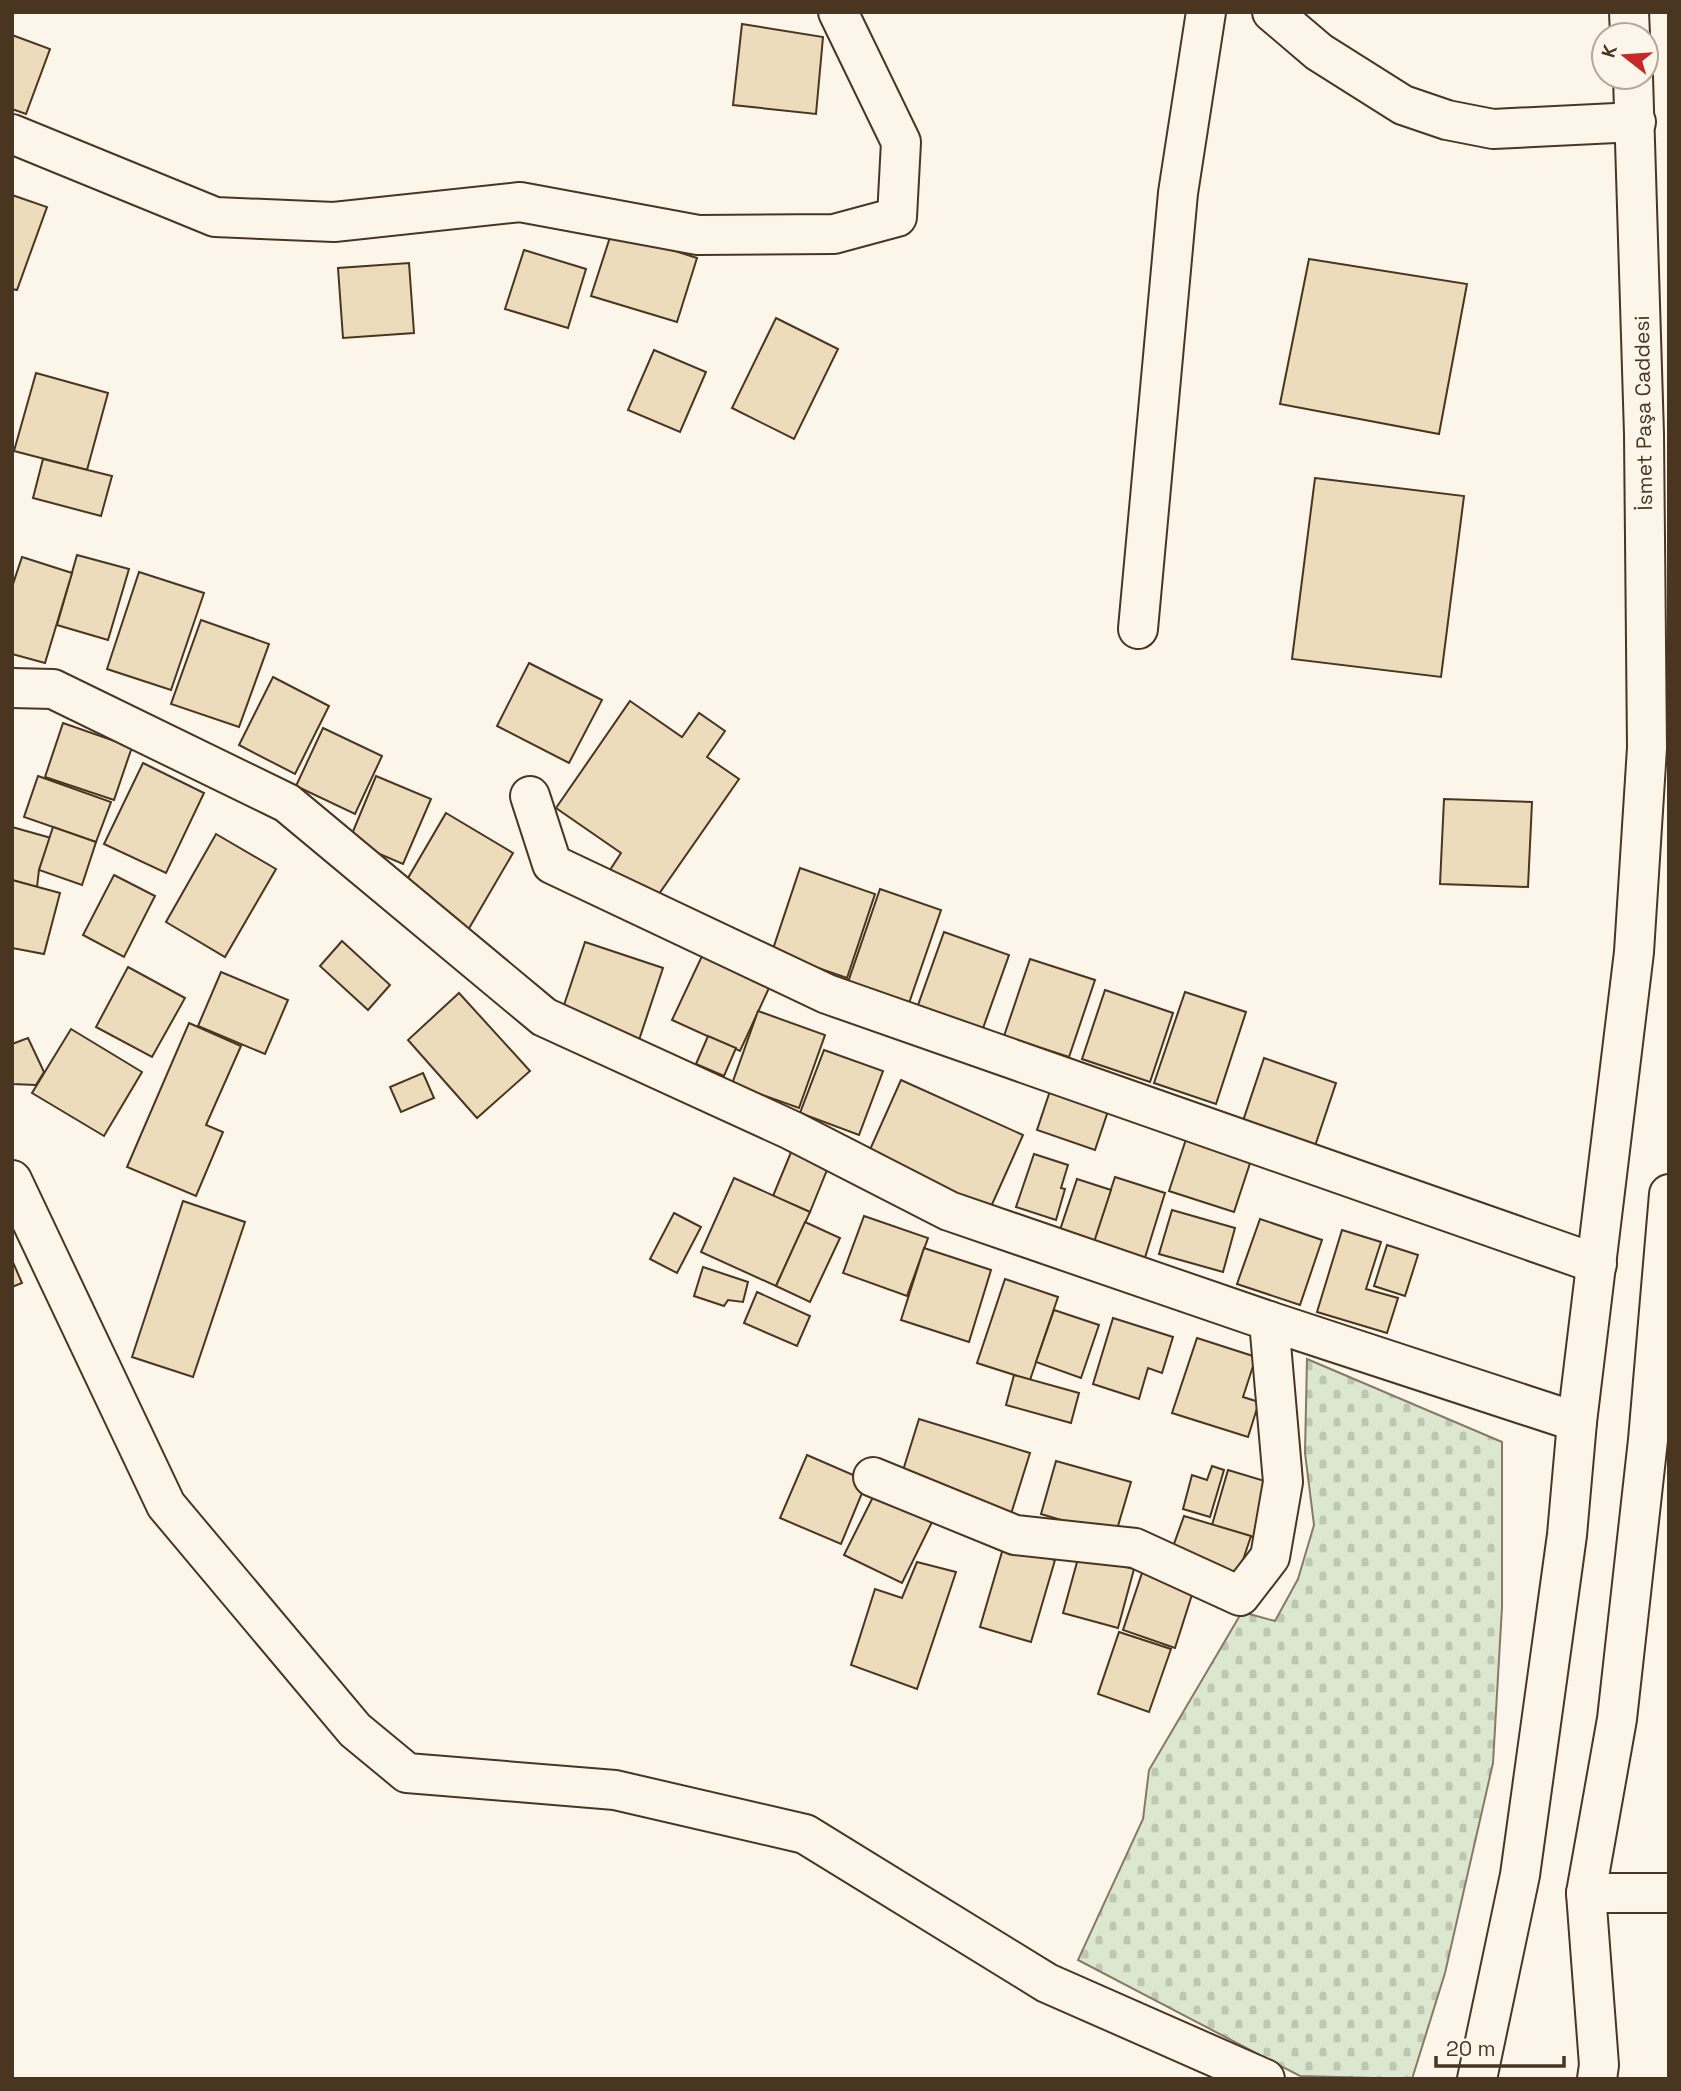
<svg xmlns="http://www.w3.org/2000/svg" width="1681" height="2091" font-family="'Space Grotesk',sans-serif">
	<defs>
		<pattern id="cemetery-stones" width="16" height="16" patternUnits="userSpaceOnUse" patternTransform="scale(1.75)"><rect width="16" height="16" fill="#dce7d0"/><path d="M2 7V4a2 2 0 0 1 4 0v3zM10 15v-3a2 2 0 0 1 4 0v3z" fill="#bec7b2"/></pattern>
	</defs>
	<rect width="100%" height="100%" fill="#fbf6e9"/>
	<!-- cemetery -->
	<path fill="url(#cemetery-stones)" stroke="#887966" stroke-width="2" d="M1307,1359L1502,1442V1607L1493,1763L1445,1973L1412,2079L1300,2076L1078,1960L1143,1819L1149,1770L1242,1612L1275,1621L1298,1579L1314,1525L1305,1453Z"/>
	<!-- building -->
	<g fill="#ecdcbc" stroke="#4a3520" stroke-width="2">
		<path d="M742,24L823,37L816,114L733,105Z"/>
		<path d="M12,35L50,49L26,114L12,109Z"/>
		<path d="M12,195L47,207L17,290L12,289Z"/>
		<path d="M612,231L697,258L677,322L591,296Z"/>
		<path d="M524,250L586,269L568,328L505,309Z"/>
		<path d="M1309,259L1467,284L1439,434L1280,404Z"/>
		<path d="M409,263L414,333L343,338L338,268Z"/>
		<path d="M776,318L838,349L794,439L732,408Z"/>
		<path d="M654,350L706,372L680,432L628,410Z"/>
		<path d="M36,373L108,393L87,470L14,451Z"/>
		<path d="M43,459L112,476L101,516L33,498Z"/>
		<path d="M1315,478L1464,496L1441,677L1292,659Z"/>
		<path d="M77,555L129,569L108,640L57,625Z"/>
		<path d="M22,557L72,573L45,663L12,654V587Z"/>
		<path d="M139,572L204,593L171,690L107,669Z"/>
		<path d="M201,620L269,644L239,727L171,704Z"/>
		<path d="M529,663L602,700L569,763L497,726Z"/>
		<path d="M273,677L329,706L295,774L239,745Z"/>
		<path d="M630,701L682,737L699,713L725,731L707,757L739,779L654,901L610,870L621,853L556,808Z"/>
		<path d="M63,723L132,747L114,800L45,777Z"/>
		<path d="M323,728L382,756L355,814L296,786Z"/>
		<path d="M143,763L204,793L166,873L104,844Z"/>
		<path d="M38,776L111,802L96,842L24,817Z"/>
		<path d="M376,776L431,799L403,864L349,841Z"/>
		<path d="M1444,799L1532,802L1528,887L1440,884Z"/>
		<path d="M446,813L513,853L468,930L401,890Z"/>
		<path d="M12,827L51,838L39,870L37,887L12,880Z"/>
		<path d="M53,827L96,842L82,885L39,870Z"/>
		<path d="M216,834L276,869L225,957L166,922Z"/>
		<path d="M800,868L875,894L847,978L772,952Z"/>
		<path d="M114,875L155,896L124,957L83,935Z"/>
		<path d="M12,880L60,893L44,954L12,948Z"/>
		<path d="M880,889L941,910L907,1009L846,988Z"/>
		<path d="M944,932L1009,955L982,1031L917,1008Z"/>
		<path d="M342,941L390,985L368,1010L320,966Z"/>
		<path d="M585,942L663,968L639,1040L561,1014Z"/>
		<path d="M702,956L769,988L740,1051L672,1020Z"/>
		<path d="M1030,959L1095,980L1069,1057L1004,1036Z"/>
		<path d="M128,967L185,998L152,1057L96,1027Z"/>
		<path d="M221,972L288,1000L265,1054L198,1026Z"/>
		<path d="M1105,990L1173,1013L1150,1082L1082,1059Z"/>
		<path d="M1185,992L1246,1012L1216,1104L1154,1083Z"/>
		<path d="M459,993L530,1071L477,1118L408,1040Z"/>
		<path d="M758,1011L825,1035L799,1108L732,1084Z"/>
		<path d="M189,1023L241,1046L206,1125L223,1132L196,1196L127,1167Z"/>
		<path d="M71,1029L142,1072L104,1136L32,1093Z"/>
		<path d="M708,1036L736,1048L724,1076L696,1064Z"/>
		<path d="M28,1038L44,1072L36,1085L12,1084V1044Z"/>
		<path d="M824,1050L883,1071L859,1135L800,1113Z"/>
		<path d="M1264,1058L1336,1083L1314,1149L1242,1124Z"/>
		<path d="M423,1073L434,1098L401,1112L390,1087Z"/>
		<path d="M901,1080L1023,1135L990,1209L868,1154Z"/>
		<path d="M1053,1082L1111,1102L1095,1150L1037,1130Z"/>
		<path d="M1190,1127L1255,1148L1234,1212L1169,1191Z"/>
		<path d="M794,1145L831,1160L810,1212L773,1196Z"/>
		<path d="M1034,1154L1068,1165L1061,1188L1065,1189L1056,1220L1016,1207Z"/>
		<path d="M1115,1177L1165,1193L1143,1264L1092,1247Z"/>
		<path d="M734,1178L810,1212L776,1286L701,1252Z"/>
		<path d="M1077,1179L1111,1190L1093,1245L1059,1233Z"/>
		<path d="M183,1201L245,1222L193,1377L132,1357Z"/>
		<path d="M1172,1210L1235,1228L1223,1272L1159,1254Z"/>
		<path d="M674,1213L701,1227L677,1273L650,1259Z"/>
		<path d="M864,1216L928,1238L907,1296L843,1273Z"/>
		<path d="M1260,1219L1322,1240L1300,1305L1237,1284Z"/>
		<path d="M805,1222L840,1238L810,1302L776,1286Z"/>
		<path d="M1342,1230L1381,1242L1366,1289L1398,1298L1387,1333L1317,1312Z"/>
		<path d="M1387,1245L1418,1255L1405,1296L1374,1286Z"/>
		<path d="M924,1248L991,1270L969,1342L901,1320Z"/>
		<path d="M12,1260L22,1283L12,1287Z"/>
		<path d="M703,1267L748,1282L743,1302L728,1300L724,1306L694,1296Z"/>
		<path d="M1005,1279L1058,1297L1030,1380L977,1363Z"/>
		<path d="M757,1292L810,1316L797,1346L744,1323Z"/>
		<path d="M1054,1310L1099,1325L1081,1378L1036,1362Z"/>
		<path d="M1113,1318L1173,1337L1162,1373L1148,1368L1139,1399L1093,1384Z"/>
		<path d="M1197,1338L1256,1357L1243,1397L1259,1402L1248,1437L1172,1413Z"/>
		<path d="M1014,1375L1079,1393L1071,1423L1006,1405Z"/>
		<path d="M919,1419L1030,1453L1011,1514L900,1480Z"/>
		<path d="M807,1455L867,1481L841,1544L780,1518Z"/>
		<path d="M1056,1461L1131,1482L1115,1536L1041,1514Z"/>
		<path d="M1212,1466L1224,1470L1210,1517L1183,1509L1192,1475L1207,1480Z"/>
		<path d="M1228,1470L1278,1485L1262,1540L1212,1525Z"/>
		<path d="M877,1489L934,1518L902,1583L844,1555Z"/>
		<path d="M1184,1516L1251,1536L1236,1581L1169,1558Z"/>
		<path d="M1004,1545L1055,1560L1031,1642L980,1627Z"/>
		<path d="M1079,1555L1134,1569L1118,1628L1063,1613Z"/>
		<path d="M917,1562L956,1572L917,1689L851,1665L875,1589L902,1598Z"/>
		<path d="M1144,1567L1195,1585L1175,1648L1123,1630Z"/>
		<path d="M1119,1632L1171,1649L1149,1712L1098,1694Z"/>
	</g>
	<g fill="none" stroke-linecap="round" stroke-linejoin="round">
		<!-- street casing -->
		<g stroke="#4a3520" stroke-width="42">
			<g id="street">
				<path d="M1272,12L1319,52L1403,105L1447,120L1493,129L1636,122"/>
				<path d="M1138,629L1178,193L1206,12"/>
				<path d="M12,688L53,689L287,803L544,1017L791,1130L949,1211L1269,1321L1577,1422"/>
				<path d="M530,796L552,864L827,994L1597,1264"/>
				<path d="M12,1180L166,1505L355,1730L407,1773L615,1790L805,1834L1047,1983L1265,2079"/>
				<path d="M873,1477L1015,1535L1135,1548L1240,1596L1270,1557L1283,1482L1269,1321"/>
				<path d="M1586,1893H1669"/>
			</g>
		</g>
		<!-- secondary casing -->
		<g stroke="#4a3520" stroke-width="42">
			<g id="secondary">
				<path d="M1629,12L1630,35"/>
				<path d="M12,134L215,217L334,222L520,202L698,235L834,234L897,217L901,142L838,12"/>
				<path d="M1477,2079L1520,1875L1567,1535L1577,1422L1634,952L1647,748L1644,434L1633,77"/>
				<path d="M1597,2079L1599,2065L1586,1893L1617,1719L1648,1440L1669,1194"/>
			</g>
		</g>
		<!-- street -->
		<use href="#street" stroke="#fbf6e9" stroke-width="38"/>
		<!-- secondary -->
		<use href="#secondary" stroke="#fbf6e9" stroke-width="38"/>
	</g>
	<g text-anchor="middle" dominant-baseline="central" stroke-width="5" stroke-linejoin="round" paint-order="stroke">
		<!-- street labels -->
		<g font-size="21" fill="#4a3520" stroke="#fbf6e9">
			<text transform="translate(1643 413) rotate(-91)">İsmet Paşa Caddesi</text>
		</g>
	</g>
	<!-- border -->
	<rect width="1681" height="2091" fill="none" stroke="#4a3520" stroke-width="28"/>
	<!-- north arrow -->
	<g transform="translate(1625 56) rotate(287)"><circle r="33" fill="#fbf6e9" stroke="#b4a999" stroke-width="2"/>
	<path d="M0-5L12 26L0 18L-12 26Z" fill="#c62828"/>
	<text y="-10" font-size="19" font-weight="bold" text-anchor="middle" fill="#4a3520">K</text>
	</g>
	<!-- scale -->
	<path d="M1436 2056v10h128v-10" fill="none" stroke="#4a3520" stroke-width="3.5"/>
	<text x="1446" y="2056" font-size="21" fill="#4a3520" stroke="#fbf6e9" stroke-width="5" paint-order="stroke">20 m</text>
</svg>
